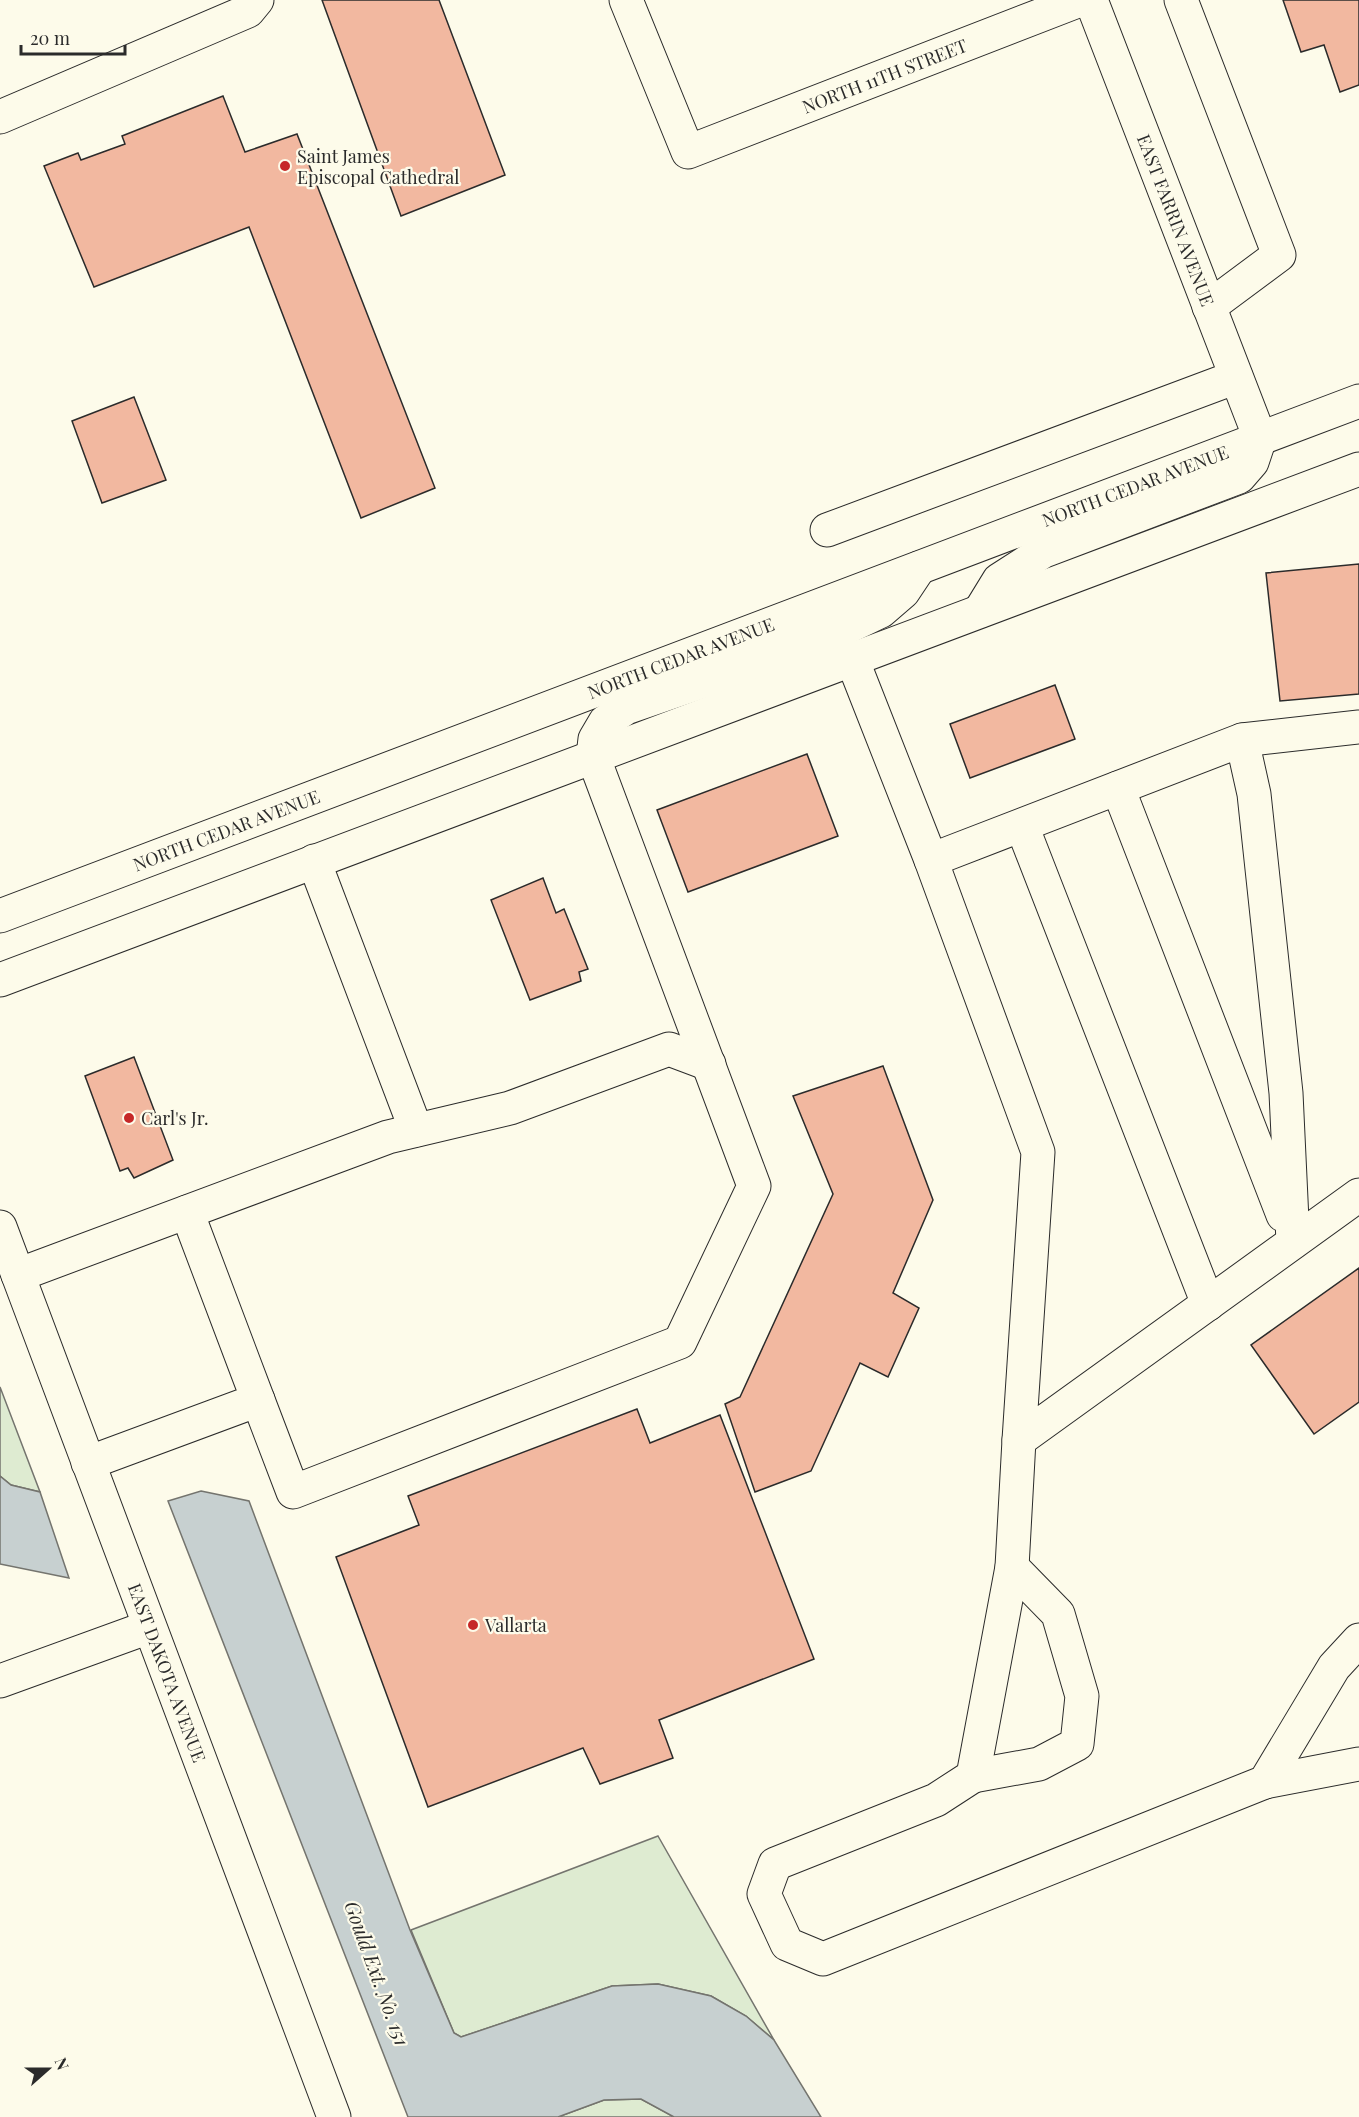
<svg xmlns="http://www.w3.org/2000/svg" width="1359" height="2117" font-family="'Playfair Display',serif">
	<rect width="100%" height="100%" fill="#fdfbea"/>
	<!-- green -->
	<g fill="#deebd1" stroke="#74746e" stroke-width="1.5">
		<path d="M0,1387L40,1492L11,1485L0,1476Z"/>
		<path d="M658,1836L774,2040L746,2016L711,1996L658,1984L612,1986L461,2037L454,2033L411,1930Z"/>
		<path d="M641,2099L674,2117H558L604,2100Z"/>
	</g>
	<!-- water -->
	<g fill="#c7d0d0" stroke="#74746e" stroke-width="1.5">
		<path d="M0,1476L11,1485L40,1492L69,1578L0,1564Z"/>
		<path d="M201,1491L249,1501L410,1930L454,2033L461,2037L612,1986L658,1984L711,1996L746,2016L774,2040L821,2117H674L641,2099L604,2100L558,2117H408L168,1501Z"/>
	</g>
	<!-- building -->
	<g fill="#f2b8a0" stroke="#2b2b2b" stroke-width="1.5">
		<path d="M322,0H439L505,175L401,216Z"/>
		<path d="M1283,0H1359V85L1340,92L1324,45L1301,52Z"/>
		<path d="M223,96L245,152L297,134L435,488L361,518L249,227L94,287L44,166L78,153L81,160L125,144L122,136Z"/>
		<path d="M134,397L166,480L102,503L72,421Z"/>
		<path d="M1359,564V694L1280,701L1266,573Z"/>
		<path d="M1055,685L1075,739L970,778L950,724Z"/>
		<path d="M807,754L838,836L688,892L657,810Z"/>
		<path d="M543,878L556,913L564,909L588,969L579,972L581,981L530,1000L491,900Z"/>
		<path d="M134,1057L173,1160L134,1178L128,1168L120,1171L85,1076Z"/>
		<path d="M883,1066L933,1200L893,1293L919,1308L888,1377L860,1363L811,1471L755,1492L725,1404L740,1397L833,1194L793,1096Z"/>
		<path d="M1359,1268V1402L1314,1434L1251,1345Z"/>
		<path d="M637,1409L650,1443L720,1415L814,1659L659,1720L673,1758L600,1784L583,1748L428,1807L336,1557L419,1525L408,1496Z"/>
	</g>
	<g fill="none" stroke-linecap="round" stroke-linejoin="round">
		<!-- minor casing -->
		<g stroke="#2b2b2b" stroke-width="35">
			<g id="minor">
				<path id="s1" d="M626,0L688,152L1080,0"/>
				<path id="s2" d="M1091,0L1260,438"/>
				<path d="M1181,0L1279,255L1209,307"/>
				<path d="M0,117L248,11L257,0"/>
				<path d="M827,530L1236,377"/>
				<path d="M852,659L931,860L1038,1152L1019,1440L1359,1195"/>
				<path d="M1242,740L1254,794L1286,1093L1293,1242"/>
				<path d="M1118,788L1283,1215"/>
				<path d="M1022,826L1208,1304"/>
				<path d="M931,860L1242,740L1359,727"/>
				<path d="M314,861L416,1130"/>
				<path id="s3" d="M0,1227L334,2117"/>
				<path d="M18,1275L388,1137L510,1108L669,1049L709,1064"/>
				<path d="M258,1400L293,1492L680,1342L754,1186L593,756"/>
				<path d="M1019,1440L1012,1567L973,1776L936,1800L775,1864L764,1894L787,1944L823,1959L1265,1782L1334,1667L1359,1640"/>
				<path d="M88,1463L258,1400L187,1212"/>
				<path d="M0,1681L149,1627"/>
				<path d="M973,1776L1039,1764L1077,1744L1082,1696L1058,1614L1012,1567"/>
				<path d="M1265,1782L1359,1764"/>
			</g>
		</g>
		<!-- major casing -->
		<g stroke="#2b2b2b" stroke-width="35">
			<g id="major">
				<path d="M980,611L999,580L1044,551L1239,477L1252,462L1260,438"/>
				<path d="M593,756L595,739L605,722L626,708L710,679L837,632L881,611L903,592L919,568"/>
				<path id="s4" d="M0,916L1359,401"/>
				<path d="M0,980L1359,469"/>
			</g>
		</g>
		<!-- minor -->
		<use href="#minor" stroke="#fdfbea" stroke-width="33"/>
		<!-- major -->
		<use href="#major" stroke="#fdfbea" stroke-width="33"/>
	</g>
	<!-- markers -->
	<g fill="#c62828" stroke="#fdfbea" stroke-width="2">
		<circle cx="285" cy="166" r="6"/>
		<circle cx="129" cy="1118" r="6"/>
		<circle cx="473" cy="1625" r="6"/>
	</g>
	<g text-anchor="middle" dominant-baseline="central" stroke-width="4.5" stroke-linejoin="round" paint-order="stroke">
		<!-- street labels -->
		<g font-size="18" fill="#2b2b2b" stroke="#fdfbea">
			<text stroke="none"><textPath href="#s1" startOffset="375">NORTH 11TH STREET</textPath></text>
			<text stroke="none"><textPath href="#s2" startOffset="236">EAST FARRIN AVENUE</textPath></text>
			<text stroke="none"><textPath href="#s4" startOffset="1214">NORTH CEDAR AVENUE</textPath></text>
			<text stroke="none"><textPath href="#s4" startOffset="728">NORTH CEDAR AVENUE</textPath></text>
			<text stroke="none"><textPath href="#s4" startOffset="242">NORTH CEDAR AVENUE</textPath></text>
			<text stroke="none"><textPath href="#s3" startOffset="476">EAST DAKOTA AVENUE</textPath></text>
		</g>
		<!-- poi labels -->
		<g font-size="18" fill="#2b2b2b" stroke="#fdfbea" text-anchor="start">
			<text x="297" y="156">Saint James<tspan x="297" dy="21">Episcopal Cathedral</tspan></text>
			<text x="141" y="1118">Carl's Jr.</text>
			<text x="485" y="1625">Vallarta</text>
		</g>
		<!-- water labels -->
		<g font-size="20" font-style="italic" fill="#2b2b2b" stroke="#fdfbea">
			<text transform="translate(378 1973) rotate(70)">Gould Ext. No. 151</text>
		</g>
	</g>
	<!-- north arrow -->
	<g transform="translate(48 2069) rotate(69)" stroke="#fdfbea" stroke-width="4.5" paint-order="stroke">
	<path d="M0-4.5L10 22L0 15L-10 22Z" fill="#2b2b2b"/>
	<text y="-9" font-size="16" font-weight="bold" text-anchor="middle" fill="#2b2b2b">N</text>
	</g>
	<!-- scale -->
	<path d="M21 45v9h104v-9" fill="none" stroke="#2b2b2b" stroke-width="3"/>
	<text x="30" y="45" font-size="18" fill="#2b2b2b" stroke="#fdfbea" stroke-width="4.5" paint-order="stroke">20 m</text>
</svg>
